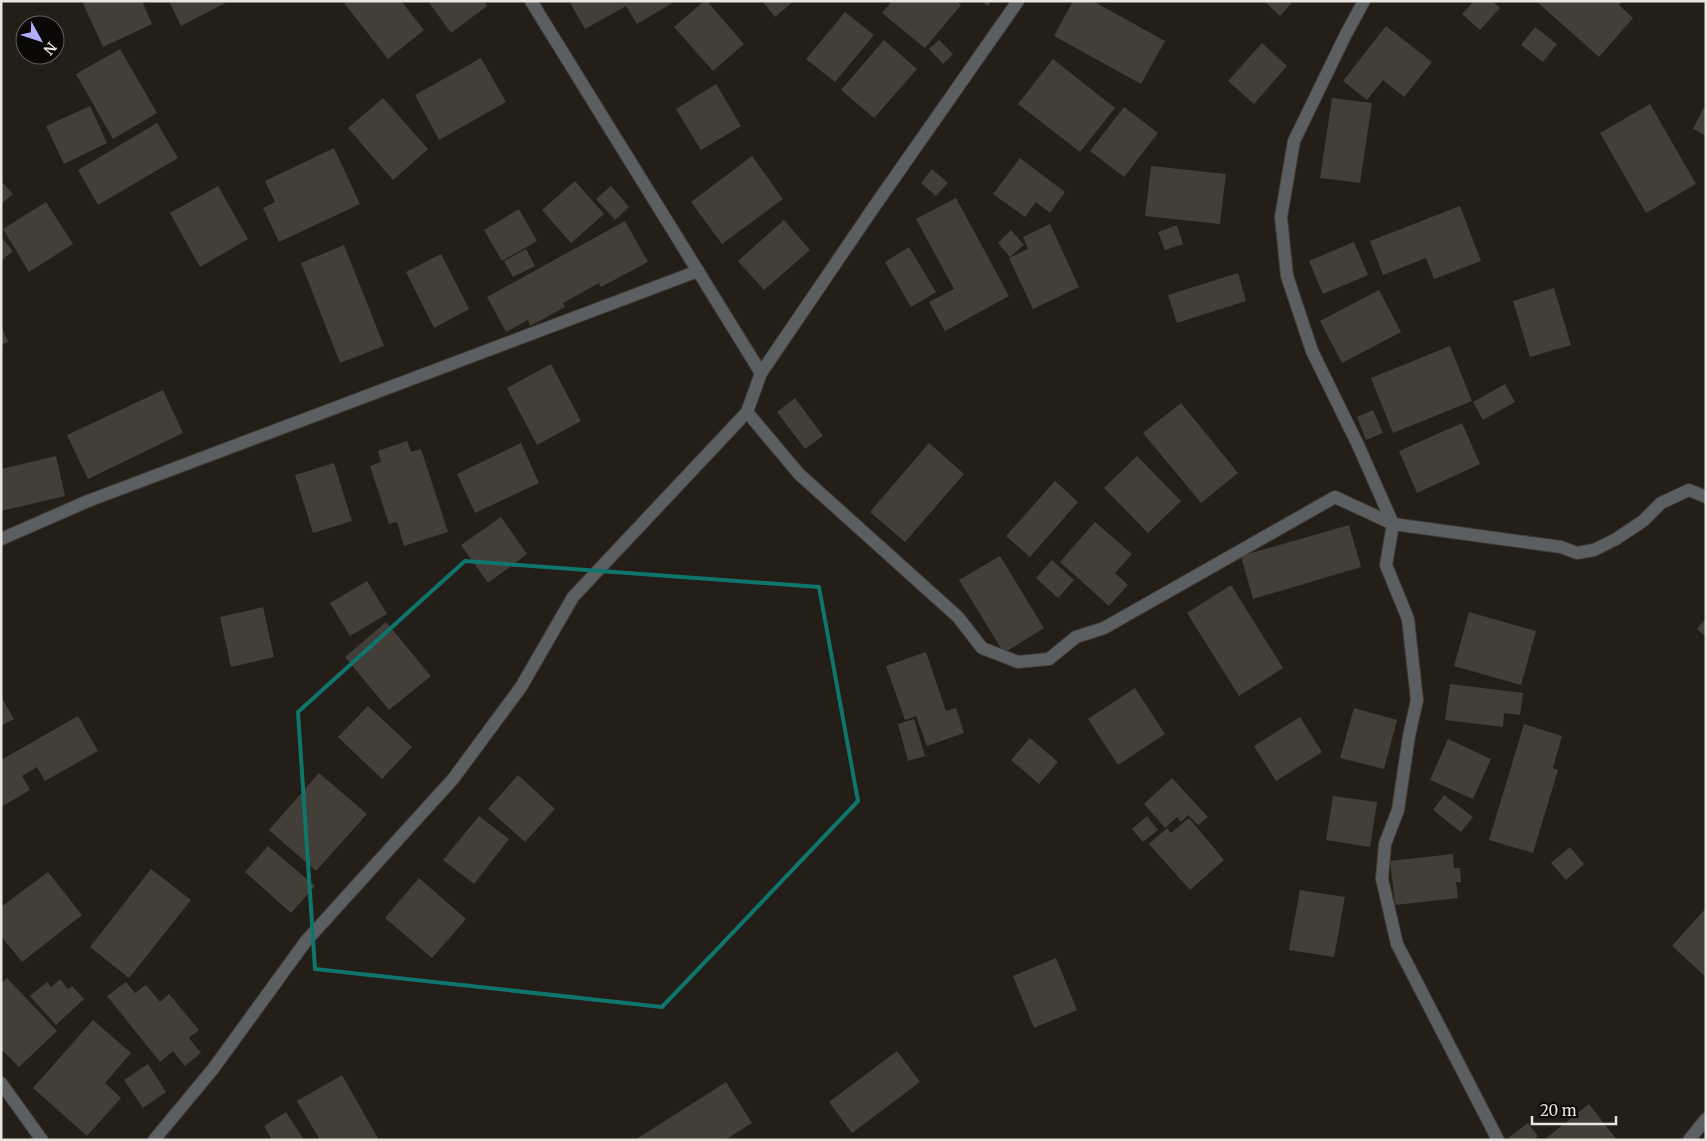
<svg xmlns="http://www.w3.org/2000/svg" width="1707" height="1141" font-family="Merriweather,serif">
	<rect width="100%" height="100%" fill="#241e18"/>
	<!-- building -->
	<g fill="#443e38">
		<path d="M82,1H142L152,24L103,47Z"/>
		<path d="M169,1H229L181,26Z"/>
		<path d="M347,1H401L424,30L388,59L344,3Z"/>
		<path d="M428,1H484L487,6L451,33Z"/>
		<path d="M569,1H676L637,24L626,6L585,29Z"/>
		<path d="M704,1H707L744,44L713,71L674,27Z"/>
		<path d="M762,1H794L775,17Z"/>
		<path d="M892,1H957L961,5L925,48L882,13Z"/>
		<path d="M980,1H991L988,6Z"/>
		<path d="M1073,1H1093L1165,41L1141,84L1054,36Z"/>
		<path d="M1264,1H1293L1280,16Z"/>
		<path d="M1474,1H1492L1500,8L1480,30L1462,14Z"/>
		<path d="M1536,1H1623L1619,5L1633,18L1599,57Z"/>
		<path d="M845,12L874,35L835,82L806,59Z"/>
		<path d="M1386,26L1432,62L1404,97L1383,80L1367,100L1343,81Z"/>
		<path d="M1535,27L1557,44L1543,62L1521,45Z"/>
		<path d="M884,40L917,69L874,118L841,90Z"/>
		<path d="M939,40L953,54L943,64L929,49Z"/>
		<path d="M1262,43L1287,66L1254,104L1228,81Z"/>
		<path d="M120,49L157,113L113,139L76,74Z"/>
		<path d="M481,58L506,102L439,140L415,95Z"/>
		<path d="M1053,59L1115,108L1080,152L1018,104Z"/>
		<path d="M716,84L741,126L701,150L676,109Z"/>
		<path d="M383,98L428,149L393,180L348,128Z"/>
		<path d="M1332,98L1372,103L1360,183L1320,178Z"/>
		<path d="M1650,104L1696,184L1646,213L1600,133Z"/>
		<path d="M90,106L107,143L64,164L46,126Z"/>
		<path d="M1124,107L1158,133L1124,177L1090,151Z"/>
		<path d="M1704,107L1706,108V136L1693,129Z"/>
		<path d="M157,123L178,158L98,205L78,170Z"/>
		<path d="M334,148L360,204L279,242L263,208L275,202L265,181Z"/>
		<path d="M752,156L783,199L722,244L691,202Z"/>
		<path d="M1020,158L1065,192L1050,213L1036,202L1025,217L993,194Z"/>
		<path d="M1151,166L1226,174L1220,224L1145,216Z"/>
		<path d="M932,169L948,183L936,196L921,183Z"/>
		<path d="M1,181L13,194L1,204Z"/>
		<path d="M575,181L604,214L571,243L542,210Z"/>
		<path d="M218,186L248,239L200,267L170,213Z"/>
		<path d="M611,186L629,207L615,220L596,199Z"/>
		<path d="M956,198L1009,296L945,331L929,302L954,289L916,219Z"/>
		<path d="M46,202L73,244L29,272L3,229Z"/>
		<path d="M1460,206L1481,261L1434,279L1426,258L1383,275L1370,241Z"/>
		<path d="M519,209L537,241L502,261L484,230Z"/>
		<path d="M784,220L810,250L764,290L738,261Z"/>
		<path d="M625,221L648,262L601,287L599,283L563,303L565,307L530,326L528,320L506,332L487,297Z"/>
		<path d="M1050,224L1079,287L1033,309L1009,258L1028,249L1023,237Z"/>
		<path d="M1177,225L1183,244L1165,250L1158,232Z"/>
		<path d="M1011,230L1024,245L1010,257L998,243Z"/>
		<path d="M1,237L13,251L1,261Z"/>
		<path d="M1354,242L1368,275L1323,294L1309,261Z"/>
		<path d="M344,245L384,346L340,363L301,263Z"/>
		<path d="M909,247L936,292L911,307L885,262Z"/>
		<path d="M526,249L535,266L513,277L504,261Z"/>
		<path d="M441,254L469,309L434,328L406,272Z"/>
		<path d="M1238,273L1246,301L1177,323L1168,295Z"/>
		<path d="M1554,288L1571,345L1530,357L1513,301Z"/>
		<path d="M1379,290L1401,332L1342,363L1320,321Z"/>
		<path d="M1,325L8,342L1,345Z"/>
		<path d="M1450,346L1472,401L1393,433L1371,378Z"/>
		<path d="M551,364L581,421L537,445L507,388Z"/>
		<path d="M1505,384L1515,402L1483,420L1473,402Z"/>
		<path d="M163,390L183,433L88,479L67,435Z"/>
		<path d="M795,398L823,436L805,449L777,412Z"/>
		<path d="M1181,403L1238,473L1201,503L1143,433Z"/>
		<path d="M1373,410L1383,433L1366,440L1357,417Z"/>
		<path d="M1462,423L1480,464L1417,493L1399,451Z"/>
		<path d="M407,441L411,452L421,449L448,532L404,546L397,522L389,524L370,466L381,462L378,451Z"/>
		<path d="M521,443L539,483L475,513L457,474Z"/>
		<path d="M929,443L964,474L905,542L870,512Z"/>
		<path d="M56,456L65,496L1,511V469Z"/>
		<path d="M1137,456L1181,501L1148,533L1104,488Z"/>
		<path d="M334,463L352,521L313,533L295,475Z"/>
		<path d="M1055,481L1078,502L1030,557L1006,536Z"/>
		<path d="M501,517L527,554L488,583L461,545Z"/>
		<path d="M1095,522L1132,554L1115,573L1128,585L1109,606L1060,562Z"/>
		<path d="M1349,525L1361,567L1253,599L1241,556Z"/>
		<path d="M1000,556L1044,628L1004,653L959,580Z"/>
		<path d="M1052,560L1074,580L1058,598L1036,578Z"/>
		<path d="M367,581L387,614L350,636L330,603Z"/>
		<path d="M1231,585L1283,668L1239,696L1187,613Z"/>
		<path d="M263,607L274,657L231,667L220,617Z"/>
		<path d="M1469,612L1536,631L1521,685L1454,666Z"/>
		<path d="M1706,618V637L1697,629Z"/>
		<path d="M386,622L431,676L389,710L345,657Z"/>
		<path d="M926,652L946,711L956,708L964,733L927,746L916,716L905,720L886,666Z"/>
		<path d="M1450,684L1523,693L1520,715L1504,713L1503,727L1445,720Z"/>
		<path d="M1135,688L1165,734L1118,765L1088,719Z"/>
		<path d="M1,696L14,719L1,726Z"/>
		<path d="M368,706L412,747L382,779L338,737Z"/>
		<path d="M1354,708L1397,720L1384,769L1340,758Z"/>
		<path d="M78,716L98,751L45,781L37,767L22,776L30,790L1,807V760Z"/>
		<path d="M1300,717L1322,752L1276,781L1254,746Z"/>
		<path d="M914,719L925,756L908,761L898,724Z"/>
		<path d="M1524,724L1562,736L1553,768L1558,770L1533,853L1489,840Z"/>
		<path d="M1030,738L1058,762L1039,784L1011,760Z"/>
		<path d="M1448,739L1491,759L1473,799L1430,780Z"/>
		<path d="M319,773L367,814L316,871L269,830Z"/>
		<path d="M518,775L555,809L525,842L488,809Z"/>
		<path d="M1172,778L1208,817L1198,825L1188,815L1181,822L1177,817L1165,828L1144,804Z"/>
		<path d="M1444,795L1473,817L1461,832L1433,810Z"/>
		<path d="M1333,796L1377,802L1370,847L1326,840Z"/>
		<path d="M479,816L509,839L474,884L443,860Z"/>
		<path d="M1147,816L1158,830L1143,842L1132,829Z"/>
		<path d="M1189,818L1224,860L1190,890L1149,844L1167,828L1171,833Z"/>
		<path d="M268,846L315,886L291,913L245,872Z"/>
		<path d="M1570,847L1584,864L1566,880L1551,863Z"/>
		<path d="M1453,854L1454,868H1460L1461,882H1456L1458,898L1395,905L1390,861Z"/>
		<path d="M151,869L191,900L129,978L90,947Z"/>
		<path d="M48,872L82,915L22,962L1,936V907Z"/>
		<path d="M419,878L466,919L432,958L385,918Z"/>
		<path d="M1300,890L1345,897L1334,957L1289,950Z"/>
		<path d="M1706,908V977L1672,946Z"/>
		<path d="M1056,958L1077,1010L1034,1028L1013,976Z"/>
		<path d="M7,978L57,1031L19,1067L1,1049V984Z"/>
		<path d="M60,979L68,989L72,986L84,999L56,1025L30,996L47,982L51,987Z"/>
		<path d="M126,982L135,993L146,985L160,1002L169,994L199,1030L189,1038L201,1053L185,1066L173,1051L160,1062L107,996Z"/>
		<path d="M93,1020L131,1053L105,1083L121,1098L87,1136L33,1088Z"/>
		<path d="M897,1051L920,1082L852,1133L829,1102Z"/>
		<path d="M148,1064L166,1092L143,1108L124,1080Z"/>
		<path d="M342,1075L379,1140H320L297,1101Z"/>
		<path d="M726,1082L752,1123L725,1140H635Z"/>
		<path d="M1589,1104L1617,1140H1544Z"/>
		<path d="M286,1112L304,1140H272L264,1126Z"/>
		<path d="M1528,1123L1538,1136L1533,1140H1509L1508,1138Z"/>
	</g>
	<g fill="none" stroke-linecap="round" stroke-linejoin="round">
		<!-- minor casing -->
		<g stroke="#403a34" stroke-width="14">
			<g id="minor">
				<path d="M531,1L761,373"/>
				<path d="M1364,1L1346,34L1294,141L1281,217L1287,276L1312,351L1358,445L1393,524L1386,565L1408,619L1417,700L1409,736L1398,810L1385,844L1382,879L1397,944L1498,1140"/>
				<path d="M747,412L799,474L958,617L982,648L1018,662L1049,659L1076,637L1104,628L1335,497L1393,524L1561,547L1577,553L1594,550L1616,539L1643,521L1661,503L1689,490L1706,497"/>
				<path d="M1,539L88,501L698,271"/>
				<path d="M1,1083L42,1140"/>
				<path d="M154,1140L213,1069L306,941L453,779L521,687L573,597L747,412L761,373L876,204L1018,1"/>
				<path d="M1689,1140L1706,1119"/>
			</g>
		</g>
		<!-- minor -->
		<use href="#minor" stroke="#5b5f61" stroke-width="12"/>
	</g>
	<!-- marked area -->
	<path fill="none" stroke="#0f766e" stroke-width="4" stroke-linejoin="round" d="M465,561L819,587L858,801L662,1007L315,969L298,712Z"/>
	<!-- border -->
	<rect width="1707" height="1141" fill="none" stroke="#e9e6e2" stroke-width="5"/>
	<!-- north arrow -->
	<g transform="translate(40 40) rotate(130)"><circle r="24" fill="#0b0907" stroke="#64615f"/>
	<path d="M0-4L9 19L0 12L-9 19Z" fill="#b0aefa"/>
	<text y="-8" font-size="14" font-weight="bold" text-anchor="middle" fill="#e9e6e2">N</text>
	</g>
	<!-- scale -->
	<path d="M1532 1116v8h84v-8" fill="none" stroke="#e9e6e2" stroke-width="2.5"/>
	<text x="1540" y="1116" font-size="15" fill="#e9e6e2" stroke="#0b0907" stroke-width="4" paint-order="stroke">20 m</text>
</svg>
